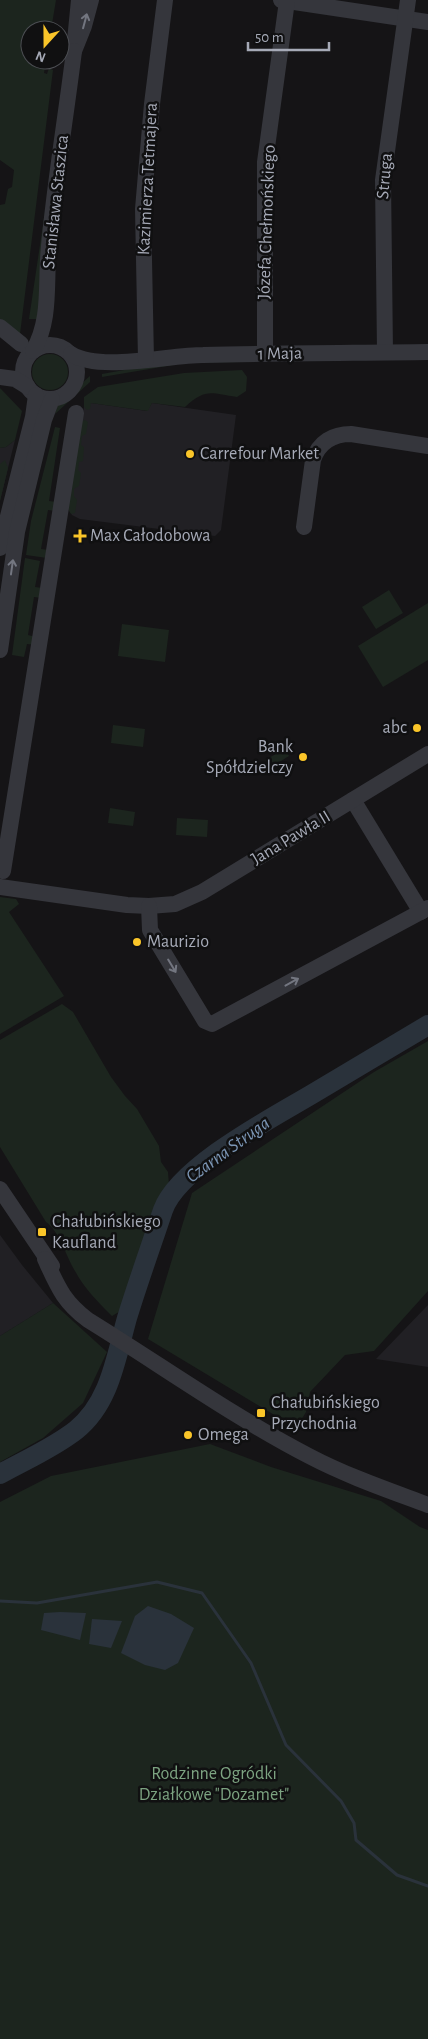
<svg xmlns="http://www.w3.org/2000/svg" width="428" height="2039" font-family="'Alegreya Sans',sans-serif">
	<rect width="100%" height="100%" fill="#151416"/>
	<!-- built -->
	<g fill="#212024">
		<path d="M91,403L147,411L152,403L236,415L221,530L215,536L80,519L72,515L67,507L84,407Z"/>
		<path d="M15,440L8,468L0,501V448L6,447Z"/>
		<path d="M0,1235L22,1265L53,1303L0,1336Z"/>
		<path d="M428,1305V1367L376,1359Z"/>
	</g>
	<!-- green -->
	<g fill="#1c251e">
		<path d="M0,0H56L51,30H30V60H46L44,73L47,74L49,68L53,70L20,334L0,319V205L5,204L8,189L12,187L14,170L0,160Z"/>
		<path d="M45,211L40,319H29Z"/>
		<circle cx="50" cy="372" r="18"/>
		<path d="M232,359L242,362L185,363L102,377V374L179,360Z"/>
		<path d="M242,370L247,377L246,391L237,397C210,393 206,388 185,407L152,403L148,411L91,403L90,409L87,410L84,407V397L98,387L184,373Z"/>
		<path d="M90,376V382L55,414L58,404C71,398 78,386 90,376Z"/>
		<path d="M0,388L22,411L15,440L6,447L0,448Z"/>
		<path d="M85,420L88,422L86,434L82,436L81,445L84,447L83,461L79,462L78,470L81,473L79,486L74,489V496L77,500L75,513L71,514L67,507L82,421Z"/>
		<path d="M55,427L60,428L49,501L57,502L56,511L48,510L41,549L49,550L47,558L26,555L31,521Z"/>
		<path d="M5,460L8,468L0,501V464Z"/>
		<path d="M25,558L40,561L35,587L43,588L42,598L34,597L28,635L36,637L35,645L27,644L24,657L12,655Z"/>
		<path d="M389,590L403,613L376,629L362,607Z"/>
		<path d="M428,603V660L383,687L358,646Z"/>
		<path d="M122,624L169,630L165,662L118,656Z"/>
		<path d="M113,725L145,729L143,747L111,743Z"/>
		<path d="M285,749L289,756L270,768L265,760Z"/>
		<path d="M110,808L135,812L133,826L108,823Z"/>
		<path d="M177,818L208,820L207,837L176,835Z"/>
		<path d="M0,897L16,899L19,904L9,912L64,996L0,1034Z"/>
		<path d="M62,1004L73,1012L111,1077L125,1096L137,1109L159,1146L161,1162L168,1172L169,1185L159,1202L137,1273L122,1310L112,1316C98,1302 84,1288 75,1271C66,1256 59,1231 46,1222L0,1147V1040Z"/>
		<path d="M428,1041V1291L374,1351L345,1355L310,1392L306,1412L296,1428L148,1339L192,1193L374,1072Z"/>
		<path d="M53,1303L107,1352L83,1403L43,1438L0,1462V1336Z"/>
		<path d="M210,1444L271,1467L381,1501L420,1527L428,1530V2039H0V1502L51,1476Z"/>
	</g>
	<!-- water -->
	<g fill="#2a323b">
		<path d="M148,1606L171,1614L194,1628L178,1663L165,1670L145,1665L121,1653L135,1616Z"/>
		<path d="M60,1612L86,1613L80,1640L41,1630L44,1613Z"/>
		<path d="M92,1619L122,1621L111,1648L89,1644Z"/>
	</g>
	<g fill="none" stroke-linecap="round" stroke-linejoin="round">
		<!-- stream -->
		<path stroke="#2a323b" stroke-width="3" d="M0,1601L37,1603L157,1582L202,1593L251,1663L286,1745L341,1801L354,1823L356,1840L397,1875L428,1886"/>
		<!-- river -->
		<path stroke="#2a323b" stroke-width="20" d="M0,1474C25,1460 53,1448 76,1430C110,1403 116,1357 127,1318C138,1282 151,1246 163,1210C179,1166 274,1117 314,1093C352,1070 390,1048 428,1025"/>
		<!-- minor -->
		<g stroke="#35363c" stroke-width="16">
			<path d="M79,0L74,51L84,26L91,0"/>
			<path d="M281,0L428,22"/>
			<path d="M0,327L21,344"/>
			<circle cx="50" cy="372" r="27"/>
			<path d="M33,351C52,319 45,281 49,246C55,181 66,116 74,51"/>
			<path d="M385,352L383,180L408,0"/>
			<path d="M71,354C100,372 168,355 203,355C278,353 353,353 428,352"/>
			<path d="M265,354V162L287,1"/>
			<path d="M146,360L143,209L152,104L165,0"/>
			<path d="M0,377L15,379L28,387"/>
			<path d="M304,527L313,460C319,442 333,434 351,434L428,446"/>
			<path d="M0,548L33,417L36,395"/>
			<path d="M0,650L17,532L44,420L52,399"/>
			<path d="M353,800L421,912"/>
			<path d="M3,871L76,413"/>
			<path d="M0,887L127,905L149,906L175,904L202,892L428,754"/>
			<path d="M149,906L150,930L205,1021L212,1024L428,908"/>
			<path d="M0,1189L52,1266"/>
			<path d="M45,1259C58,1287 63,1301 88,1320C161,1365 232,1416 309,1456C347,1476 388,1490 428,1505"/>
		</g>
	</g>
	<!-- one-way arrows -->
	<defs><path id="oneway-shaft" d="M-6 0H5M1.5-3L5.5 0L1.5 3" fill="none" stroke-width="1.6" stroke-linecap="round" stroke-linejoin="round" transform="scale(1.25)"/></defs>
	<g stroke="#737680">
		<use href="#oneway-shaft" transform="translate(85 21) rotate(-75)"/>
		<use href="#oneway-shaft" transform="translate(12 567) rotate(-82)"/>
		<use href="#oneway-shaft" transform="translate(172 966) rotate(59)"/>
		<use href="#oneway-shaft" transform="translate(292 982) rotate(-29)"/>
	</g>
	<!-- markers -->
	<g fill="#fac529" stroke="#101011" stroke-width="2">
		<circle cx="190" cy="454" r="5"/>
		<path d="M77.5 528.5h5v5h5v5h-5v5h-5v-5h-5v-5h5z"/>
		<circle cx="417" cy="728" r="5"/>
		<circle cx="303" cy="757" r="5"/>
		<circle cx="137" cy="942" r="5"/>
		<rect x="37" y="1227" width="10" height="10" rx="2.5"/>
		<rect x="256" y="1408" width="10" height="10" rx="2.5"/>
		<circle cx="188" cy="1435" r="5"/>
	</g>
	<g text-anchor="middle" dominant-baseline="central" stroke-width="5" stroke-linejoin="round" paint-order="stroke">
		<!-- street labels -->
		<g font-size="18" fill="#a6aab7" stroke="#101011">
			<text transform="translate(385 176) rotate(-85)">Struga</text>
			<text transform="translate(148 179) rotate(-87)">Kazimierza Tetmajera</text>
			<text transform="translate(56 202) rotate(-84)">Stanisława Staszica</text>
			<text transform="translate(267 222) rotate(-88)">Józefa Chełmońskiego</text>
			<text transform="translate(280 354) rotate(-1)">1 Maja</text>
			<text transform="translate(291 838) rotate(-31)">Jana Pawła II</text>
		</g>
		<!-- poi labels -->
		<g font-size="18" fill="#a6aab7" stroke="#101011" text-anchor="start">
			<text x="200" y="454">Carrefour Market</text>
			<text x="90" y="536">Max Całodobowa</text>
			<text x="407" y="728" text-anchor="end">abc</text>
			<text x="293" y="747" text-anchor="end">Bank<tspan x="293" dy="21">Spółdzielczy</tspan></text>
			<text x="147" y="942">Maurizio</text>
			<text x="52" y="1222">Chałubińskiego<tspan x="52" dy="21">Kaufland</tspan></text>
			<text x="271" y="1403">Chałubińskiego<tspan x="271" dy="21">Przychodnia</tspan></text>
			<text x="198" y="1435">Omega</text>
		</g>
		<!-- park labels -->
		<g font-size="18" fill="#7ca381" stroke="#101011">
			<text x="214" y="1774">Rodzinne Ogródki<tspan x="214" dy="21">Działkowe "Dozamet"</tspan></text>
		</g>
		<!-- water labels -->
		<g font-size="19" font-style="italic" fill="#7b95b4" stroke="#101011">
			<text transform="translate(228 1150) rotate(-36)">Czarna Struga</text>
		</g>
	</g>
	<!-- north arrow -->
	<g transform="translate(45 45) rotate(201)"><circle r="24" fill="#101011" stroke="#4c4e53"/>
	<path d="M0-4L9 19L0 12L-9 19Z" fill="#fac529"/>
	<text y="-8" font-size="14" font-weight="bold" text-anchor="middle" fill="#a6aab7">N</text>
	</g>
	<!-- scale -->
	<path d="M248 42v8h81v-8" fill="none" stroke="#a6aab7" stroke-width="2.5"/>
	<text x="255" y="42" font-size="15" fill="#a6aab7" stroke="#101011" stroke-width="4" paint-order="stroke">50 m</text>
</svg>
